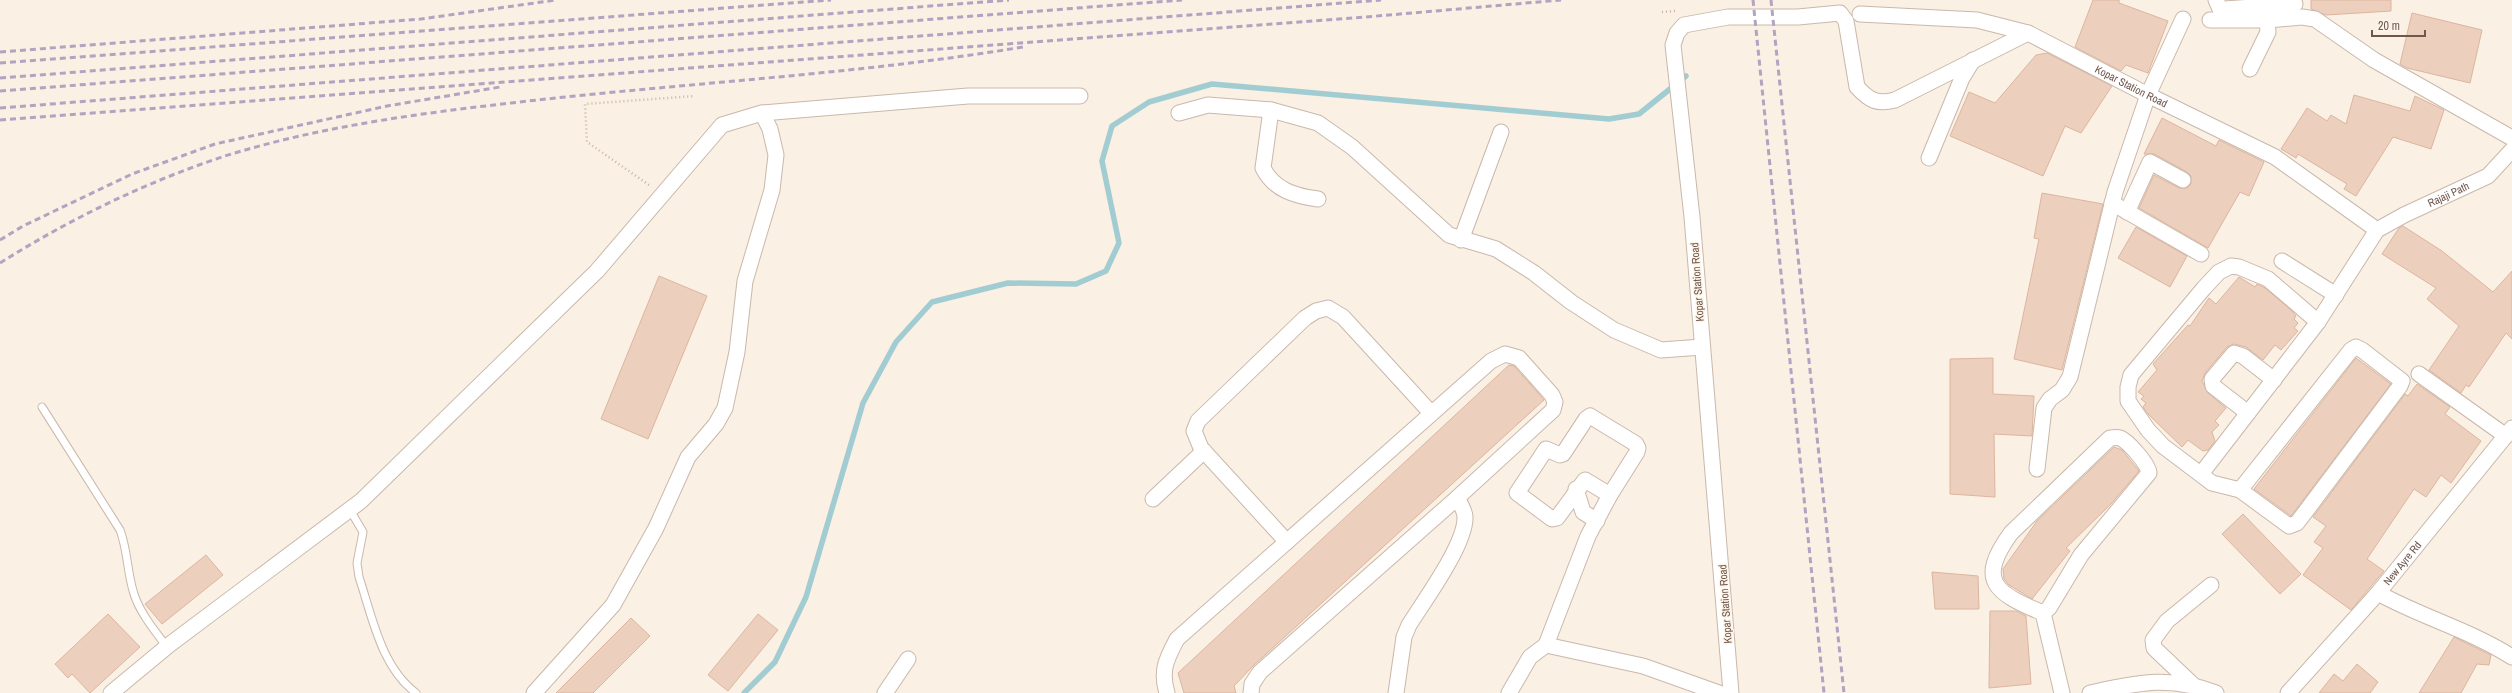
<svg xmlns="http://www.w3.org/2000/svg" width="2512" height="693" font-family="'Archivo Narrow',sans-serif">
	<rect width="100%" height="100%" fill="#faf0e3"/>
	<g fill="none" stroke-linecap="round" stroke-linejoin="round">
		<!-- stream -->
		<path stroke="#a1ccd2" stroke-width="5.5" d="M744,693L775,662L806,597L863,403L896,342L932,302L1008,283L1076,284L1106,271L1119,243L1102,161L1112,126L1149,102L1212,84L1609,119L1639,114L1686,76"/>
	</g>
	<!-- building -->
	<g fill="#eccfbd" stroke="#ddb59f">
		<path d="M2093,0H2119V3L2168,21L2148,73L2126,65L2121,71L2075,47Z"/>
		<path d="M2311,0H2391V11L2326,15L2311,9Z"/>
		<path d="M2412,13L2482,30L2470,83L2407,68L2400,64Z"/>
		<path d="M2047,53L2112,86L2081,133L2065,126L2043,176L1950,136L1969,92L1995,103L2036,55Z"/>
		<path d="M2354,95L2410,111L2415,96L2444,110L2431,149L2393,137L2356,196L2344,189L2347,184L2298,154L2296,158L2281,149L2307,108L2327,121L2331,115L2346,124Z"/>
		<path d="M2162,118L2216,146L2219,140L2264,162L2249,196L2240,192L2208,248L2139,208L2154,175L2179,188H2187L2191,184V176L2187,172L2154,154H2144Z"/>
		<path d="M2042,193L2103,204L2062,370L2014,359L2039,239L2034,238Z"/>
		<path d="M2403,226L2442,251L2493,292L2512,271V339L2506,333L2469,387L2466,385L2461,393L2429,370L2459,326L2427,299L2436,288L2382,254L2399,228Z"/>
		<path d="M2136,227L2187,256L2170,287L2118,258Z"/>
		<path d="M659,276L707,296L648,439L601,419Z"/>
		<path d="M2239,277L2255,287L2257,284L2265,288L2291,310L2296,316L2294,319L2298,323L2294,328L2298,331L2281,350L2275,345L2263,360L2246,347L2234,344L2227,347L2205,373L2202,381L2208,393L2226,408L2215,421L2219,425L2212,432L2215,441L2208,450L2203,451L2188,440L2182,447L2148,414L2143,407L2146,403L2141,399L2144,396L2138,392L2157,370L2153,364L2188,325L2190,326L2209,298L2216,304Z"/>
		<path d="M1993,358V394L2034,396L2032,436L1994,434L1995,497L1950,494V359Z"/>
		<path d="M2356,358L2391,384L2291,516L2254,489Z"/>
		<path d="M1509,365L1514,366L1544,400L1254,665L1234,686L1236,693H1184L1178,673Z"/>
		<path d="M2417,384L2450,407L2445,414L2481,441L2451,483L2441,475L2426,497L2414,489L2367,559L2384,571L2351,610L2303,575L2323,548L2314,542L2326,526L2313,517L2405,394L2408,396Z"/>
		<path d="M2114,447L2122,450L2139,471L2111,504L2066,548L2070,551L2032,599L2009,585L2004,579L2003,569L2037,521Z"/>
		<path d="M2243,514L2301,574L2280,594L2222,534Z"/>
		<path d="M206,555L223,575L162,624L145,604Z"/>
		<path d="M1932,572L1978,576L1979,609H1935Z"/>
		<path d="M1990,611H2016L2026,616L2031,684L1989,688Z"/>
		<path d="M108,614L140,647L90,693L72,674L68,678L55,664Z"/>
		<path d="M758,614L778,630L728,691L708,675Z"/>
		<path d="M631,618L650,636L593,693H556Z"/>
		<path d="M2454,637L2491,655L2489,665L2477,664L2461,693H2419Z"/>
		<path d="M2357,664L2378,682L2370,693H2319L2334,674L2343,681Z"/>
	</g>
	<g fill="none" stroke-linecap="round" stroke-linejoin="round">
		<!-- service casing -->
		<g stroke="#c9b8ab" stroke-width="9">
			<g id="service">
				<path d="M42,407L120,530C128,551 127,573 134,594C140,613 155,631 167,647"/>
				<path d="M350,510L363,532L357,563L359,577C372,616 381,667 416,693"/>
			</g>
		</g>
		<!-- minor casing -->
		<g stroke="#c9b8ab" stroke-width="17">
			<g id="minor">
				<path d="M2216,0L2220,9H2225L2295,4"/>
				<path id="s1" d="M1860,14L1977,20L2028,33L2148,95L2275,157L2377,230"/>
				<path d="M2210,20H2267L2268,32L2250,69"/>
				<path d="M2267,20L2302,17L2315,19L2374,60L2512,138"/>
				<path d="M1271,110L1263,168C1274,190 1295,196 1318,199"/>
				<path d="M762,113L968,96H1080"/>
				<path d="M1179,113L1208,105L1271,110L1318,123L1352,147L1449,235L1496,249L1534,273L1571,302L1614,330L1661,350L1702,347"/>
				<path d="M1929,158L1962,78L1973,60"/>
				<path d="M2112,203L2201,254"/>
				<path d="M2127,212L2150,162L2183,180"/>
				<path d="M1461,240L1501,132"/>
				<path d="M2282,261L2336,295"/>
				<path d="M2419,374L2506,436"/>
				<path d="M2248,413L2213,386L2212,379L2234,353L2243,356L2274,380"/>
				<path d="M1590,416L1636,444L1638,448L1637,452L1610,495L1585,480L1557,518L1552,519L1517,493L1546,449L1560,455L1563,454L1586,419Z"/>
				<path d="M2110,438C2113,438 2117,437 2120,438C2128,441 2149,465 2149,473L2081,555L2049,608L2043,613C1995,593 1976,581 2011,533Z"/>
				<path d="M2037,469L2044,408L2050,399L2062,390L2070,377L2115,192L2148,95L2183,19"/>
				<path id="s2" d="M2201,474L2318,322L2377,230L2404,215L2488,176L2512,150"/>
				<path d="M1576,489L1583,512L1597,521"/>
				<path d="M2240,490L2289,526L2297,523L2400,386L2402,381L2362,350L2356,347L2351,350L2240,490L2212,483L2163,446L2148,430L2128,401V387L2131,375L2204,288L2219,272L2231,266L2239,267L2268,279L2318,322"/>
				<path d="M1153,499L1204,451"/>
				<path d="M1287,542L1201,448L1194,431L1198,421L1305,318L1316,311L1328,308L1343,317L1431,413"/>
				<path d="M2378,593C2421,617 2470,630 2512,657"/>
				<path d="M2043,613L2062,693"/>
				<path d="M1546,645L1588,536L1610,495"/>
				<path d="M2192,684L2154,648L2153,640L2167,621L2211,585"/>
				<path d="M111,693L169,645L361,501L597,271L722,125L762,113L770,129L776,155L772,190L745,281L737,352L725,408L716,424L688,457L656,528L613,605L534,693"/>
				<path d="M885,693L908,659"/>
				<path d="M1167,693C1160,670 1167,658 1177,639L1491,361L1505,354L1519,358L1552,395L1555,402L1553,410L1457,498C1460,503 1465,511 1465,517C1466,544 1424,601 1409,625L1404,637L1396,693"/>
				<path d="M1251,693L1252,684L1260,672L1457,498"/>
				<path d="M1509,693L1530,657L1546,645L1643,666L1719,693"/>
				<path d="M1731,693L1692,217L1673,45L1677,33L1684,25L1728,17H1798L1840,13L1846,21L1857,87C1869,100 1877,105 1895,100L2028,33"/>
				<path d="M2090,693C2138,683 2168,675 2216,693"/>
				<path id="s3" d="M2288,693L2378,593L2512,428"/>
			</g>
		</g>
		<!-- path -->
		<g stroke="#d1b2a1" stroke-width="2.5" stroke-dasharray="1 3" stroke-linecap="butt">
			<path d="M1662,12L1675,11"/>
			<path d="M649,185L587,142L585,104L695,96"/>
		</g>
		<!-- service -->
		<use href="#service" stroke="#fff" stroke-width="7"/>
		<!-- minor -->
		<use href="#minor" stroke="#fff" stroke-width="15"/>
		<!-- rail -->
		<g stroke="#b3a3c1" stroke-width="3" stroke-dasharray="6 4" stroke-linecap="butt">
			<path d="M1753,0L1824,693"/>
			<path d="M1771,0L1844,693"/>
			<path d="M0,52L421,19L556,0"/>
			<path d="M0,63L831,0"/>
			<path d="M0,78L1009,0"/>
			<path d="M0,91L1182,0"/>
			<path d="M0,108L1381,0"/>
			<path d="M0,120L1366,17L1561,0"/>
			<path d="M0,240L23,226L132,174L215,144L387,106L500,87"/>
			<path d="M0,263C70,219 146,182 225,156C318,127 415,114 511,103C682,83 853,75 1023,47"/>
		</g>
	</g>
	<g text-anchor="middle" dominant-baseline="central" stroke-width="3" stroke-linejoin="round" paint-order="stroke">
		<!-- street labels -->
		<g font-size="11" fill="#6f574c" stroke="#fdf5e9">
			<text stroke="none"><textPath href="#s1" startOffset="286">Kopar Station Road</textPath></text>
			<text stroke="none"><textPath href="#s2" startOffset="381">Rajaji Path</textPath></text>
			<text transform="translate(1697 282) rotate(-94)">Kopar Station Road</text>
			<text stroke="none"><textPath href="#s3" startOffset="173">New Ayre Rd</textPath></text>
			<text transform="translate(1725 604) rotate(-94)">Kopar Station Road</text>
		</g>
	</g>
	<!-- scale -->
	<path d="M2372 30v6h53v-6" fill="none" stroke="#6f574c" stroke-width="2"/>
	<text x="2378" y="30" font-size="12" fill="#6f574c" stroke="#fdf5e9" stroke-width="3" paint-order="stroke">20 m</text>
</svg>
